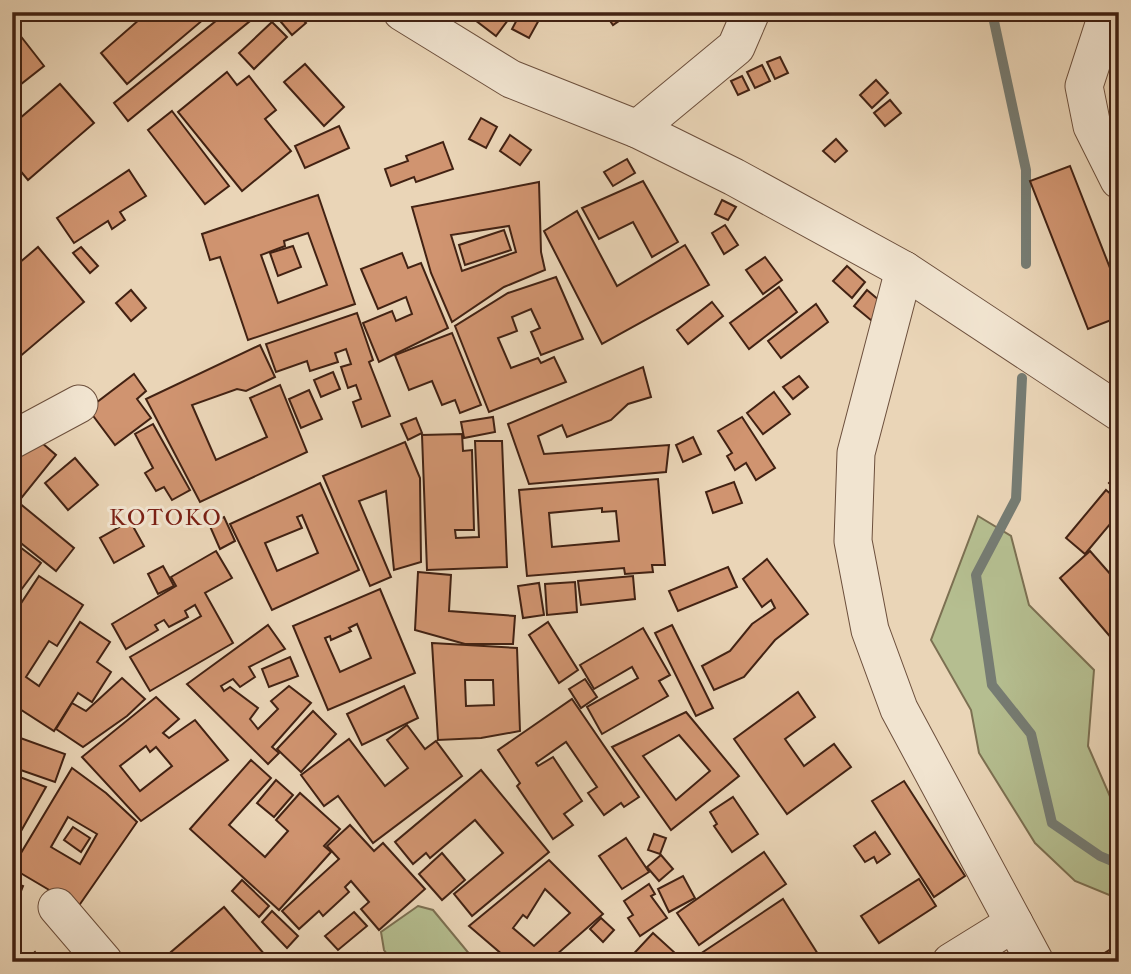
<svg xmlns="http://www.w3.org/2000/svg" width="1131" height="974" font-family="'IM FELL French Canon',serif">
	<rect width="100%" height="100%" fill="#ead5b7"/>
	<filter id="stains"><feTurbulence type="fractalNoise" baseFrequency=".00286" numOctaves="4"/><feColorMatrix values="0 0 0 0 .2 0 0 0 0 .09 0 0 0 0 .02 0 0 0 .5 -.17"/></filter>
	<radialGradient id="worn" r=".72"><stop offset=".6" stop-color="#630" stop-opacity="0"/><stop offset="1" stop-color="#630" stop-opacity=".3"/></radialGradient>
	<!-- green -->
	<g fill="#b5be90" stroke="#7c7052" stroke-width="2">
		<path d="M978,516L1011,536L1029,605L1094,670L1088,746L1119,817V899L1075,881L1035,843L979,753L971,710L931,640Z"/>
		<path d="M418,906L433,910L476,962H393L384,950L381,932Z"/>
	</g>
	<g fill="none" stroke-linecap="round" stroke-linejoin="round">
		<!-- stream -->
		<g stroke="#767c73" stroke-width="10">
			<path d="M992,12L1026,170V264"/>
			<path d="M1022,378L1016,499L976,575L992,685L1031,734L1052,823L1100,856L1119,864"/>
		</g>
	</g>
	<!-- building -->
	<g fill="#d09470" stroke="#422213" stroke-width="2" fill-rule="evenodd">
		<path d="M148,12H198L204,19L127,84L101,53Z"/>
		<path d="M211,12H261L128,121L114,103L217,20Z"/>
		<path d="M291,12H296L306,23L292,35L281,22Z"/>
		<path d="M481,12H514L496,36L475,20Z"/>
		<path d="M521,12L540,18L529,38L512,29Z"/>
		<path d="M604,12H632L613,25Z"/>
		<path d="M1055,12H1069L1059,19Z"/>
		<path d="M272,22L287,37L254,69L239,53Z"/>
		<path d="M12,25L44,66L16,88L12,83Z"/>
		<path d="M780,57L788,73L775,79L767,62Z"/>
		<path d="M305,64L344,107L324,126L284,82Z"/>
		<path d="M762,65L770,81L755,88L747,72Z"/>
		<path d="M227,72L237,85L249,76L276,110L265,119L291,151L242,191L178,112Z"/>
		<path d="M742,76L749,90L738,95L731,81Z"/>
		<path d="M876,80L888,93L872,108L860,95Z"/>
		<path d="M60,84L94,123L28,180L12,161V125Z"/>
		<path d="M890,100L901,113L885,126L874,113Z"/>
		<path d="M172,111L229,186L205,204L148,130Z"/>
		<path d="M481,118L497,127L486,148L469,139Z"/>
		<path d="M339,126L349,148L305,168L295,146Z"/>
		<path d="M510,135L531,150L520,165L500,151Z"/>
		<path d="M836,139L847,151L835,162L823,151Z"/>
		<path d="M443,142L453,169L416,182L414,177L391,186L385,169L408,161L406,156Z"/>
		<path d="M627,159L635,173L613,186L604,172Z"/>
		<path d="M1070,166L1119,291V317L1088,329L1030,181Z"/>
		<path d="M129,170L146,196L120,212L125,220L112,229L108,221L74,243L57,218Z"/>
		<path d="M643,181L678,242L652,257L633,222L599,239L582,208Z"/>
		<path d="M539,182L541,252L545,270L504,287L452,322L431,273L412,207ZM509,226L516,252L462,271L451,235Z"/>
		<path d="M318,195L355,304L248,340L220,257L210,260L202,234ZM308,233L327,285L278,303L261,255L285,246L284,241Z"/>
		<path d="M722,200L736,207L728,220L715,214Z"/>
		<path d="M577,211L617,286L685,245L709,285L602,344L544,231Z"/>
		<path d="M725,225L738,245L724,254L712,233Z"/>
		<path d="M504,230L511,250L465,265L459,245Z"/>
		<path d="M293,246L301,267L278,276L270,253Z"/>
		<path d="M38,247L84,302L17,359L12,354V269Z"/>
		<path d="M81,247L98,266L90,273L73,253Z"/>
		<path d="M402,253L408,268L421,263L448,328L379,362L363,323L392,311L396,321L412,314L406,297L378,309L361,269Z"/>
		<path d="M765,257L782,280L763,294L746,270Z"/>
		<path d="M847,266L865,282L852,298L833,281Z"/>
		<path d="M556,277L583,339L541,355L531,332L540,328L531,309L512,317L517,331L498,338L511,368L538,358L541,363L554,357L566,382L489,412L455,326L508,293Z"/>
		<path d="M779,287L797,312L749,349L730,323Z"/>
		<path d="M131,290L146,308L131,321L116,303Z"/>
		<path d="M867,290L886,306L872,321L854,306Z"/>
		<path d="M712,302L723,316L688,344L677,330Z"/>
		<path d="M816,304L828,322L781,358L768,341Z"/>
		<path d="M357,313L373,360L369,362L390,416L362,427L353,402L361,399L356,385L348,388L341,367L351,364L346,349L335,353L338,362L310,371L307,361L276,372L266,344Z"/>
		<path d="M452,333L481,405L460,413L455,400L442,405L432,381L409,390L395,355Z"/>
		<path d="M260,345L275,377L246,391L237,389L192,405L216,460L267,437L250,398L280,385L307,452L200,502L146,399Z"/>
		<path d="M643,367L651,397L628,404L611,420L567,437L562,425L538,436L544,454L669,445L666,472L529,484L508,424Z"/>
		<path d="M333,372L340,389L321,397L314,380Z"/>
		<path d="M134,374L146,391L137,399L151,418L115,445L88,409Z"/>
		<path d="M799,376L808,387L793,399L783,387Z"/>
		<path d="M309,390L322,419L301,428L289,399Z"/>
		<path d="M774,392L790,414L763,434L747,413Z"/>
		<path d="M493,417L495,432L464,438L461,422Z"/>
		<path d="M742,417L775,468L756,480L746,463L735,470L727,456L732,453L718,431Z"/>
		<path d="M416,418L422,433L408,440L401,424Z"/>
		<path d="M153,424L190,490L172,500L164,487L156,491L145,473L153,468L135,434Z"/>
		<path d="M462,434L463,451L472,450L474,530H455L456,538L479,537L475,441H502L507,567L427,570L422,435Z"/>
		<path d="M35,437L56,455L18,502L74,548L56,571L12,536V465Z"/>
		<path d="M693,437L701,454L683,462L676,445Z"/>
		<path d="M405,442L420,478L421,562L394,570L386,491L359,501L391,577L370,586L323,476Z"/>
		<path d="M75,458L98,485L68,510L45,483Z"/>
		<path d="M1119,473V493L1109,483Z"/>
		<path d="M658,479L665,565H652L653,572L625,574L624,568L527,576L519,490ZM602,508V512L616,511L619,541L552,547L549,513Z"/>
		<path d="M734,482L742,503L713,513L706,492Z"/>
		<path d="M320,483L359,570L272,610L230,524ZM302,515L318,553L277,571L265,543L302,528L297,517Z"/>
		<path d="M1106,490L1119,501V521L1114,527L1110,524L1085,554L1066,538Z"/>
		<path d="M224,517L235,541L220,549L209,524Z"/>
		<path d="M130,521L144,546L114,563L100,538Z"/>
		<path d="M12,541L41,563L21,590L12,584Z"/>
		<path d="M216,551L232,578L205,593L233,643L150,691L130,657L201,616L195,605L185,611L188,617L169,627L164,620L155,625L158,630L126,649L112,624L176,586L171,577Z"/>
		<path d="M1090,551L1119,584V647L1060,578Z"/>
		<path d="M767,559L808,614L775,640L744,677L714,690L702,666L730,651L752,624L775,608L771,600L762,607L743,579Z"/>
		<path d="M163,566L174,586L158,594L148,574Z"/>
		<path d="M728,567L737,587L678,611L669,591Z"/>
		<path d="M418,572L451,575L449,611L515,616L513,644H465L415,630Z"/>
		<path d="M39,576L83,605L57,646L49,641L26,677L39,686L80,622L110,642L97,662L111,672L92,702L78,693L54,731L12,704V617Z"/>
		<path d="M633,576L635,599L581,605L578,581Z"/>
		<path d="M575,582L577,612L547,615L545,584Z"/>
		<path d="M539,583L544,615L523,618L518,586Z"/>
		<path d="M380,589L415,673L328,710L293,626ZM357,624L371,658L340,672L325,638L330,636L331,640L351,631L349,628Z"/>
		<path d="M548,622L578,670L559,683L529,635Z"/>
		<path d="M268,625L285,649L249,667L255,677L240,687L233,679L221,686L224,691L230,687L258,708L250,719L258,729L278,709L271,701L289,686L311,703L272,747L279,753L268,764L187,684Z"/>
		<path d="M672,625L713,708L696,716L655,633Z"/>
		<path d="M643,628L670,675L659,681L668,696L602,734L587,707L638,678L632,667L594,689L580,665Z"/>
		<path d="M432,643L517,648L520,731L481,738L438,740ZM465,680H493L494,705L466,706Z"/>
		<path d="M290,657L298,676L269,687L262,669Z"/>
		<path d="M122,678L145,699L127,716L83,747L56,729L72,703L86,711Z"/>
		<path d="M585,679L597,697L581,708L569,689Z"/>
		<path d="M404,686L418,718L362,745L347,714Z"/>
		<path d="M798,692L815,717L785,739L804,766L834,744L851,767L787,814L734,739Z"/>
		<path d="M156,697L179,719L163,733L169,738L195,720L228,760L141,821L82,757ZM146,746L150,752L156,747L172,766L140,791L120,766Z"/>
		<path d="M572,699L639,797L624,807L621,803L604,815L588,793L597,787L566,742L536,763L538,766L553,757L582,801L564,814L573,825L553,839L517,786L520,783L498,750Z"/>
		<path d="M313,711L336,734L301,772L277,749Z"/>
		<path d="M686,712L739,776L671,830L612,747ZM679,735L710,771L676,800L643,756Z"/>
		<path d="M407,725L425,749L436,741L462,776L373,843L338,796L324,806L301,775L349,739L385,786L408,768L387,740Z"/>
		<path d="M12,735L65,754L55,782L12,767Z"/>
		<path d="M251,760L271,778L229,825L265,857L288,831L276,820L300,793L340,829L324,846L331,852L279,910L190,829Z"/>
		<path d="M72,768L106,793L137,822L78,907L12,868ZM68,817L97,834L80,864L51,847Z"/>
		<path d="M481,770L549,852L472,916L454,894L503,853L475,820L430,858L426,853L413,864L395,842Z"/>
		<path d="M12,774L46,787L12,847L15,802Z"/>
		<path d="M276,780L293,795L274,817L257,803Z"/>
		<path d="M904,781L965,876L934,897L872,801Z"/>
		<path d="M733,797L758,834L732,852L714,826L717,824L710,812Z"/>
		<path d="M350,825L374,851L383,843L425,889L379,930L361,909L369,902L351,881L345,887L349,892L323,916L319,911L299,929L282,911L339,859L327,846Z"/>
		<path d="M73,827L90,838L81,852L64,840Z"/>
		<path d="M875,832L890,854L877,863L874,857L865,862L854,846Z"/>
		<path d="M654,834L666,838L660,854L648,850Z"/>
		<path d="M626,838L649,872L622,889L599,856Z"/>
		<path d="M764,852L786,884L699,945L677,913Z"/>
		<path d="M442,853L465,880L442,900L419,874Z"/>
		<path d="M661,855L673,869L659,881L647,867Z"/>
		<path d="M549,860L603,914L548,962H511L469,926ZM545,889L570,913L534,946L513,928L523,915L527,918Z"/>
		<path d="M683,876L695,898L669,912L658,889Z"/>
		<path d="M919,879L936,906L879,943L861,916Z"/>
		<path d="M242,880L269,906L259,917L232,891Z"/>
		<path d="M12,882L23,886L15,906L12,905Z"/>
		<path d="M649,884L655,894L651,896L667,918L640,936L628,918L633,915L624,901Z"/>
		<path d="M783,899L823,962H705L700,954Z"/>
		<path d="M224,907L271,962H179L171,952Z"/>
		<path d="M272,911L298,936L287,948L262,922Z"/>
		<path d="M354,912L367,926L338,950L325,936Z"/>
		<path d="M601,918L614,930L603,942L590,929Z"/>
		<path d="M653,933L675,953L668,962H626Z"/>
		<path d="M1119,944V962H1090Z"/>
		<path d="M35,952L43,962H24Z"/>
		<path d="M367,953L373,962H352Z"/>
	</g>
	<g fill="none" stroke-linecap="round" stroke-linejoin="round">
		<!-- street casing -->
		<g stroke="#6c4f3c" stroke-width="39">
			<g id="street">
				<path d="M402,12L511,79L637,129L734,177L904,270L1119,412"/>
				<path d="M1108,12L1084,86L1092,126L1119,180"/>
				<path d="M637,129L736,47L751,12"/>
				<path d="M904,270L856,453L853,541L870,630L899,709L1035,962"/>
				<path d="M12,440L79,404"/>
				<path d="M57,907L104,962"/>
				<path d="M951,962L1014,923"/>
			</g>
		</g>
		<!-- street -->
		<use href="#street" stroke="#f1e4d0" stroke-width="37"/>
	</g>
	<g text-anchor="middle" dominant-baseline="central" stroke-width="6" stroke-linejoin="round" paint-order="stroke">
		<!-- neighbourhood labels -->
		<g font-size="23" letter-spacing="2" fill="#7a1f14" stroke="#f1e4d0">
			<text x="166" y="517">KOTOKO</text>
		</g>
	</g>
	<!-- margin -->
	<rect width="1131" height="974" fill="none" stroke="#ead5b7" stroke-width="42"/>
	<rect x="14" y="14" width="1103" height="946" fill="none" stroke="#422213" stroke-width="3.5"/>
	<rect x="21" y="21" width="1089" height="932" fill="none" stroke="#422213" stroke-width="2"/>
	<rect width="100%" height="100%" filter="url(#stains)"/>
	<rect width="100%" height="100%" fill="url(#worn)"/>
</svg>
